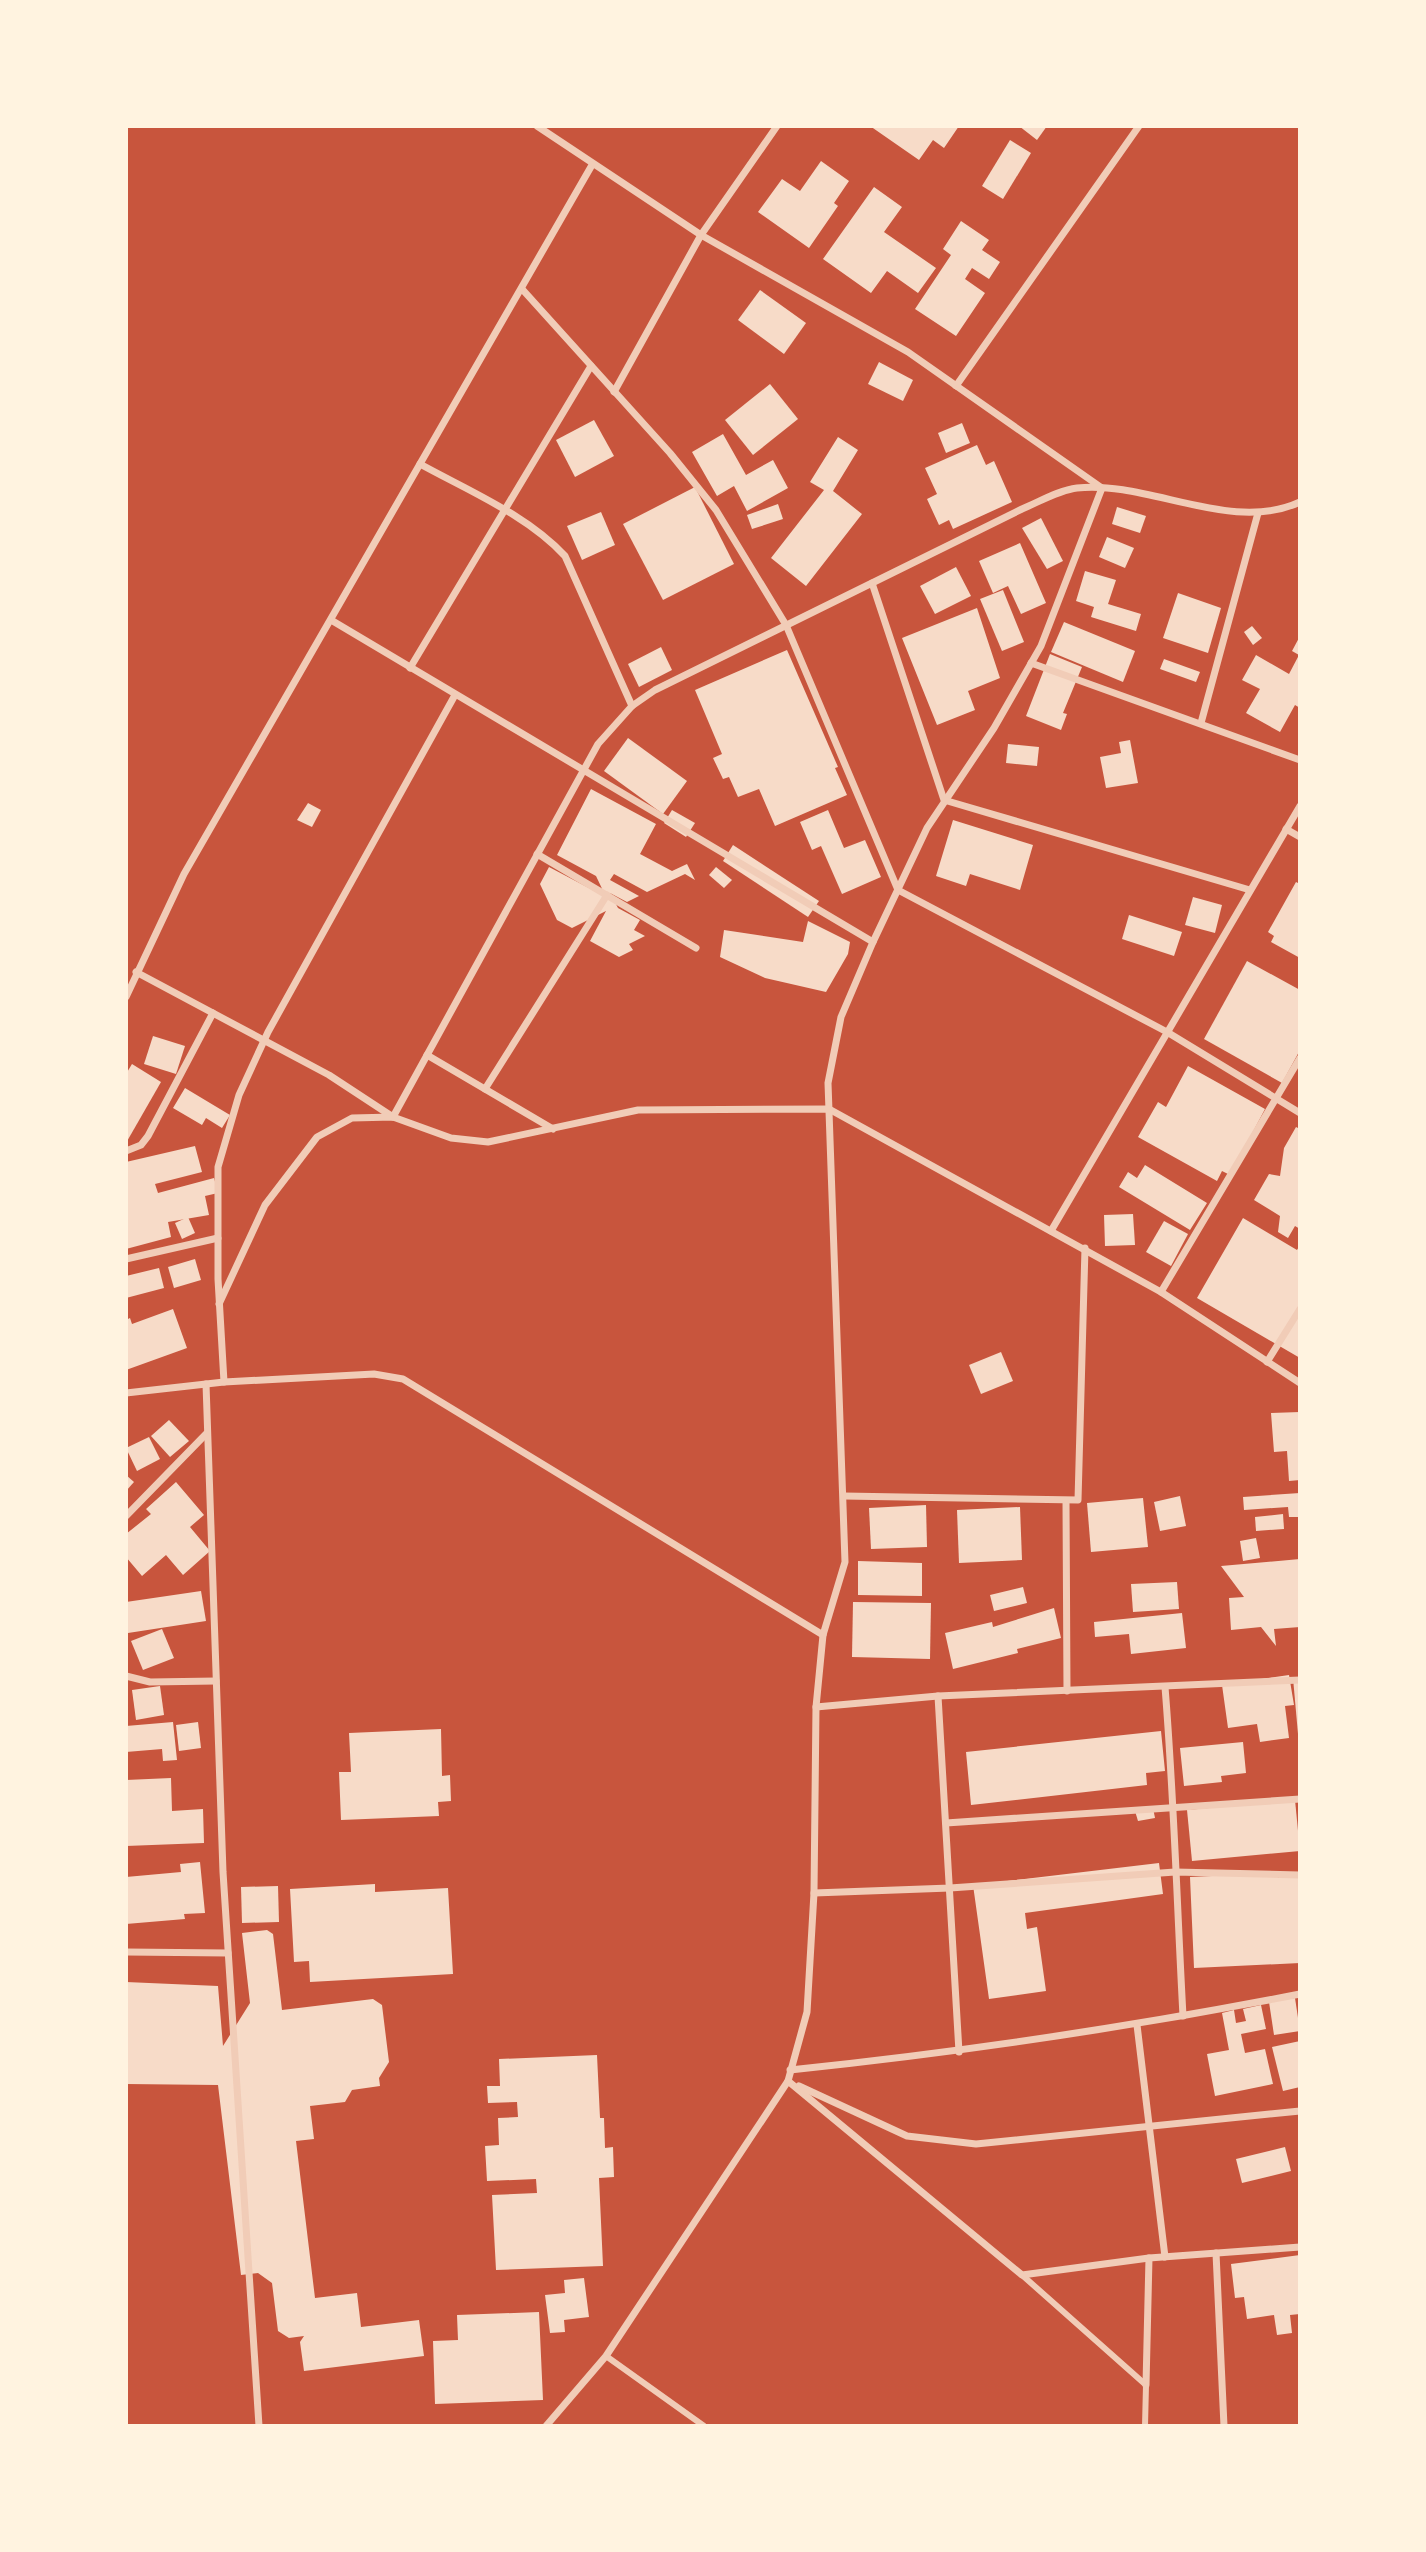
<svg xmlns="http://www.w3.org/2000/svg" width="1426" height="2552" font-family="'Alegreya Sans',sans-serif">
	<rect width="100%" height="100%" fill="#c8553d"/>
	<!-- building -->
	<g fill="#f7dbc8">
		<path d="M870,126H959L944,148L933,140L919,160Z"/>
		<path d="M1019,126H1047L1037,140Z"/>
		<path d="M1010,140L1031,153L1003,199L982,186Z"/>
		<path d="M821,161L849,181L834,203L838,206L809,248L758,212L782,179L800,191Z"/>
		<path d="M874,187L902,207L884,232L936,268L918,293L887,271L871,293L823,259Z"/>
		<path d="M961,221L989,240L982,250L1000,262L989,279L972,268L965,279L985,293L956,336L915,309L951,255L943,249Z"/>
		<path d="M760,290L806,323L784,354L738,320Z"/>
		<path d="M879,362L913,380L903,401L868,384Z"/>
		<path d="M770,384L798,419L753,455L725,420Z"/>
		<path d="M594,420L614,456L575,477L556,440Z"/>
		<path d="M962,423L970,443L946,453L938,433Z"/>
		<path d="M723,434L746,475L773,460L788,488L747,511L734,486L717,496L692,452Z"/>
		<path d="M838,437L858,450L833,491L862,514L806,586L771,558L824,490L810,482Z"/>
		<path d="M977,445L986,465L994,461L1012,502L953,529L949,520L939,525L927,499L937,494L925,468Z"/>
		<path d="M695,487L734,564L663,600L623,524Z"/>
		<path d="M778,504L783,519L752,529L747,515Z"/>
		<path d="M1117,507L1146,516L1140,533L1112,524Z"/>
		<path d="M601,512L615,545L582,560L567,526Z"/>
		<path d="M1041,518L1063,561L1047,569L1022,528Z"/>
		<path d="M1107,537L1134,548L1125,568L1099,557Z"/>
		<path d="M1020,543L1046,603L1021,614L1008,586L993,593L979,561Z"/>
		<path d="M956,567L971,596L935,614L920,586Z"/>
		<path d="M1085,571L1116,580L1108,604L1141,614L1136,631L1091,617L1094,607L1076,601Z"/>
		<path d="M1003,590L1024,642L1002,651L980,599Z"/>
		<path d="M1178,593L1221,608L1208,653L1163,638Z"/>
		<path d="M977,608L1000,678L968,691L975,710L937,725L902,638Z"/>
		<path d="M1064,622L1135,651L1123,682L1051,652Z"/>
		<path d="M1252,626L1262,638L1253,645L1244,632Z"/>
		<path d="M1300,636V708L1295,705L1280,732L1246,713L1260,689L1242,680L1256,655L1289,674L1299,655L1292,651Z"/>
		<path d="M661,647L672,670L639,687L628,664Z"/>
		<path d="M787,650L838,767L835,768L847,795L775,826L759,789L738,797L729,777L723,779L713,758L722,754L695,690Z"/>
		<path d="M1050,654L1082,667L1063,713L1067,714L1061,730L1026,716Z"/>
		<path d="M1164,659L1200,672L1196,682L1160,669Z"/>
		<path d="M628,738L687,781L663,814L604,771Z"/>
		<path d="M1130,740L1138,783L1106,788L1100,757L1121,753L1119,742Z"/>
		<path d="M1008,744L1039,747L1037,766L1006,763Z"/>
		<path d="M591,789L656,824L640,854L672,871L687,864L695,880L685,874L647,892L614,874L610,880L639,896L627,902L610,893L618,908L640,920L634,930L645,936L629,944L633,950L619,957L590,941L606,911L572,928L557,920L540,884L549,867L606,897L596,876L557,855Z"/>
		<path d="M308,803L321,810L312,827L297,820Z"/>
		<path d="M672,810L695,823L686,837L664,823Z"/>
		<path d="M828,810L844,848L865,840L881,877L842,894L821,846L812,850L800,822Z"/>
		<path d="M953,820L1033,845L1020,890L970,874L966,886L936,876Z"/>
		<path d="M733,845L819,901L808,917L723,861Z"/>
		<path d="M716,867L732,880L724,888L709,875Z"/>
		<path d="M1296,882L1300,884V958L1271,942L1274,936L1268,932Z"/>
		<path d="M1193,897L1222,905L1215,933L1185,925Z"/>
		<path d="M1129,915L1182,932L1174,956L1122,939Z"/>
		<path d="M808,921L850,942L848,954L826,992L765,978L720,957L724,930L803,942Z"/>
		<path d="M1247,961L1300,990V1050L1282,1083L1204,1039Z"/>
		<path d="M153,1036L185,1046L176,1074L144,1064Z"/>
		<path d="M132,1064L161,1082L126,1143V1074Z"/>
		<path d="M1188,1066L1265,1109L1230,1175L1222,1171L1217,1181L1138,1137L1158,1102L1166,1107Z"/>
		<path d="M185,1088L230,1115L222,1128L206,1118L202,1125L173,1108Z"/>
		<path d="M1296,1127L1300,1129V1229L1295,1226L1288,1238L1278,1232L1280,1216L1254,1200L1269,1174L1280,1176L1284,1148Z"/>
		<path d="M195,1146L202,1172L155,1184L158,1193L214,1178L218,1193L205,1196L209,1215L168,1222L171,1237L126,1249V1162Z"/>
		<path d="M1145,1165L1207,1203L1190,1230L1119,1187L1128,1172L1137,1178Z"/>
		<path d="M1133,1214L1135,1245L1105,1246L1104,1215Z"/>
		<path d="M188,1217L195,1233L182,1239L175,1223Z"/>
		<path d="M1243,1218L1297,1250L1300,1245V1358L1197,1298Z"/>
		<path d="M1164,1221L1188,1234L1171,1266L1146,1252Z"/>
		<path d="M195,1259L201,1280L174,1288L168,1267Z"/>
		<path d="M159,1268L164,1288L126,1298V1276Z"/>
		<path d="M173,1309L187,1348L126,1370V1320L130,1318L132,1324Z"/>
		<path d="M1001,1352L1013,1381L981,1394L969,1365Z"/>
		<path d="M1300,1412V1480L1289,1481L1287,1451L1274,1452L1271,1413Z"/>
		<path d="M169,1420L189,1441L170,1457L151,1436Z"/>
		<path d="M149,1437L160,1459L137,1471L126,1448Z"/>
		<path d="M126,1475L134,1482L126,1491Z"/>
		<path d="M176,1482L204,1515L190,1527L210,1551L183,1575L166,1555L142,1576L126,1557V1534L151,1514L146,1509Z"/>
		<path d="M1300,1493V1517H1289L1288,1507L1244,1510L1243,1497Z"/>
		<path d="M1180,1496L1186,1526L1160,1531L1154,1502Z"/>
		<path d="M1143,1498L1148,1547L1091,1552L1087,1503Z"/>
		<path d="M926,1505L927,1547L871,1549L869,1508Z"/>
		<path d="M1020,1507L1022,1560L959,1563L957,1510Z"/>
		<path d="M1283,1514L1284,1529L1256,1531L1255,1517Z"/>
		<path d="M1256,1538L1260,1558L1243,1561L1240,1541Z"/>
		<path d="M1300,1559V1627L1274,1629L1276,1646L1261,1627L1231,1630L1229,1598L1244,1597L1221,1566Z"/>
		<path d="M858,1561L922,1563V1596L858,1595Z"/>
		<path d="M1177,1582L1179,1609L1133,1612L1131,1584Z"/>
		<path d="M1023,1587L1027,1603L994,1611L990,1595Z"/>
		<path d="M201,1591L206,1621L128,1633L126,1602Z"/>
		<path d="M853,1602L931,1603L930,1659L852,1657Z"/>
		<path d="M1054,1608L1061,1638L1017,1649L1018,1653L953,1669L945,1633L992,1622L993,1627Z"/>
		<path d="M1182,1613L1186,1648L1131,1654L1129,1634L1095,1637L1094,1622Z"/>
		<path d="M162,1629L174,1658L143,1670L131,1641Z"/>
		<path d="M1289,1675L1294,1705L1285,1706L1289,1738L1260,1742L1257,1724L1228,1728L1222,1685Z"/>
		<path d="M1300,1677V1734H1298L1293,1678Z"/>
		<path d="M160,1686L164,1715L136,1720L132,1690Z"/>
		<path d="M173,1722L177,1760L163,1761L162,1749L126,1752V1726Z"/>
		<path d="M198,1722L201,1748L179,1751L176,1725Z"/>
		<path d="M441,1729L442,1776L450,1775L451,1801L438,1802L439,1816L341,1820L339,1772H351L349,1733Z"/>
		<path d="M1161,1731L1165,1771L1146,1773L1147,1785L971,1805L966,1752Z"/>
		<path d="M1243,1742L1246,1773L1221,1776L1222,1782L1184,1786L1180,1748Z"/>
		<path d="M171,1778L172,1811L203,1809L204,1843L126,1846V1780Z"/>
		<path d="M1295,1800L1300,1851L1192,1861L1187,1810Z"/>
		<path d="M1153,1808L1155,1818L1138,1821L1135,1811Z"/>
		<path d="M200,1862L205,1913L184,1914L185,1919L126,1924V1877L181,1872L180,1864Z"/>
		<path d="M1159,1863L1163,1894L1025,1913L1027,1929L1037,1927L1046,1991L989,1999L973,1885Z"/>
		<path d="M1278,1873V1878L1300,1877V1963L1194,1968L1190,1877Z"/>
		<path d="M375,1884V1892L448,1888L453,1974L310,1982L309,1961L294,1962L290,1889Z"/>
		<path d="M278,1886L279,1922L242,1923L241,1887Z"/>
		<path d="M267,1930L273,1934L282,2010L373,1999L382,2005L389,2062L379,2078L380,2086L352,2090L345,2102L310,2106L314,2139L296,2141L315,2298L357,2293L361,2327L419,2320L424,2356L304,2371L300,2342L304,2336L289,2338L278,2331L272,2283L258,2273L241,2275L218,2085L126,2084V1982L218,1986L223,2046L250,2003L242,1933Z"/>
		<path d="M1295,1998L1300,2031L1274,2035L1269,2002Z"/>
		<path d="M1261,2005L1266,2029L1241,2034L1245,2053L1265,2049L1273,2084L1215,2096L1207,2054L1229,2050L1222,2013L1234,2010L1236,2023L1246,2021L1243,2009Z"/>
		<path d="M1300,2041V2087L1283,2091L1272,2047Z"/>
		<path d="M597,2055L600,2118H604L605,2148L613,2147L614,2177L599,2178L603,2266L496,2270L492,2195L537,2193L536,2179L487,2181L485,2146L499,2145L498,2118L518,2117L517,2102L488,2103L487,2086H500L499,2059Z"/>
		<path d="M1285,2147L1291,2171L1242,2183L1236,2159Z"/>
		<path d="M1300,2255V2314L1290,2315L1292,2333L1277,2335L1274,2315L1247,2319L1244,2297L1235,2298L1231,2264Z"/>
		<path d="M584,2278L589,2317L564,2320L565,2332L550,2333L545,2295L565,2293L564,2280Z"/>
		<path d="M539,2312L543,2400L435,2404L433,2341L458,2340L457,2315Z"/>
	</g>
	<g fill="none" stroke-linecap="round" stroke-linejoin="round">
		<!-- pedestrian -->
		<g stroke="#f1ccb7" stroke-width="6">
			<path d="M1022,2275L1146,2385L1145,2426"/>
			<path d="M606,2356L704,2426"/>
		</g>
		<!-- minor -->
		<g stroke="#f1ccb7" stroke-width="7">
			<path d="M537,126L701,235L908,352L1102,488L1041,646L994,728L927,828L873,942L841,1017L828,1083L845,1562L823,1635L816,1707L814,1893L807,2012L788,2081L606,2356L546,2426"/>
			<path d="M522,289L670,453L716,510L786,625L898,890L1167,1032L1300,1113"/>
			<path d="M956,386L1139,126"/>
			<path d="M614,392L701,235L777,126"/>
			<path d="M420,464C469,491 527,515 565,556L632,706"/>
			<path d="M872,583L944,800L1250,890"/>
			<path d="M331,620L873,942"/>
			<path d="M1031,663L1300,760"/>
			<path d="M410,668L591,366"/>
			<path d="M1201,723L1258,513"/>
			<path d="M1286,829L1300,837"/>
			<path d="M537,854L696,948"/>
			<path d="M136,972L329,1075L393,1117L598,744L632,706L655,690L1022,509C1039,502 1059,490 1077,488C1148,480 1231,534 1300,502"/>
			<path d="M126,997L184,874L592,165"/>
			<path d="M427,1055L553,1129"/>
			<path d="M485,1089L607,895"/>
			<path d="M126,1151L141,1145L148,1136L213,1013"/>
			<path d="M1051,1231L1300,806"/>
			<path d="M126,1259L218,1238"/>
			<path d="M1161,1292L1300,1058"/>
			<path d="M219,1304L265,1205L317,1137L352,1118L393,1117L451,1138L488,1142L638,1110L829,1109L1161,1292L1300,1383"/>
			<path d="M1267,1362L1300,1309"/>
			<path d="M224,1382L218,1279V1167L239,1095L268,1032L455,695"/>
			<path d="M206,1384L223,1872L259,2426"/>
			<path d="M126,1393L224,1382L374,1374L403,1379L823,1635"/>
			<path d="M844,1496L1078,1500L1085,1248"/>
			<path d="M1066,1501L1067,1691"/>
			<path d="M126,1516L206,1434"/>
			<path d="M126,1676L150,1682L216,1681"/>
			<path d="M1165,1687C1174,1797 1177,1906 1183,2016"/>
			<path d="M938,1696L959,2052"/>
			<path d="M816,1707L938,1696L1300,1680"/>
			<path d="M946,1823L1300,1799"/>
			<path d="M814,1893L950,1888L1175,1872L1300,1875"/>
			<path d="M126,1952L228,1953"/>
			<path d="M1137,2025L1165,2257"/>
			<path d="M790,2070C962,2052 1131,2027 1300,1994"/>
			<path d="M788,2081L1022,2275L1149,2258L1300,2247"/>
			<path d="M799,2086L907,2136L976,2144L1300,2111"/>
			<path d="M1216,2253L1224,2426"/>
			<path d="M1146,2385L1149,2258"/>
		</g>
	</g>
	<!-- border -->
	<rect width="1426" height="2552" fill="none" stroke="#fff3e0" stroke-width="256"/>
</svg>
